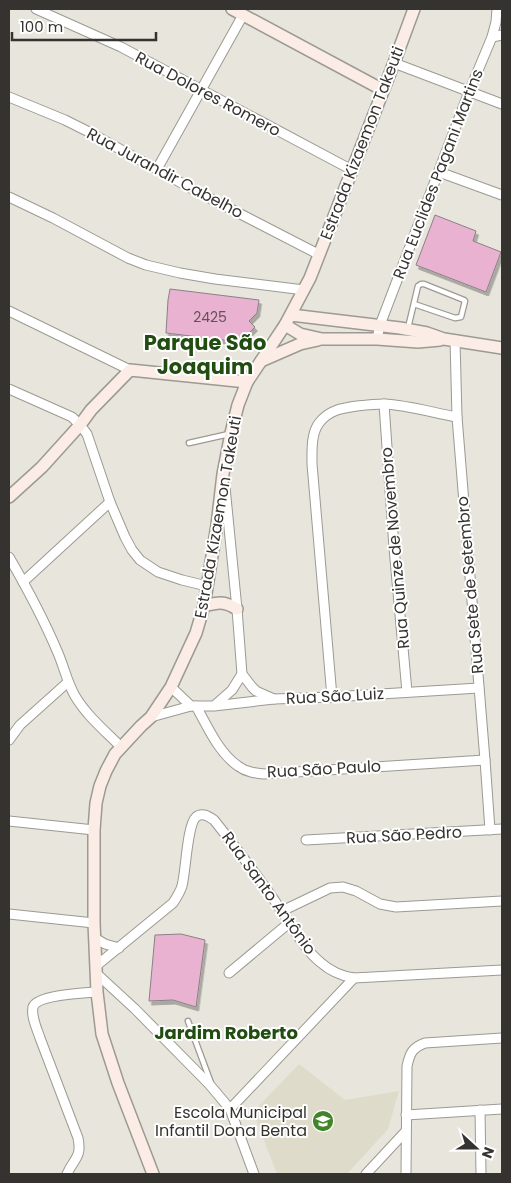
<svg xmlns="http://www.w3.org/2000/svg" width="511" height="1183" font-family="Poppins,sans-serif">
	<defs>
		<filter id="shadow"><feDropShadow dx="2.5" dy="4" stdDeviation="0" flood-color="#0004"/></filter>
	</defs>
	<rect width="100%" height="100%" fill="#e7e5dc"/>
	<!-- built -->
	<path fill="#dfdbcb" d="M299,1064L345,1100L399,1091L388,1129L347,1174H277L253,1112Z"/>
	<!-- building -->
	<g fill="#eab2d1" stroke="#898185" filter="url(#shadow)">
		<path d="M435,215L476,231L473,241L501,252L486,292L416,265Z"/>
		<path d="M170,289L259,300L257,313L249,321L255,327L240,342L166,333L168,300Z"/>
		<path d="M181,934L205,940L196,1007L173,1000L149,1001L155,935Z"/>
	</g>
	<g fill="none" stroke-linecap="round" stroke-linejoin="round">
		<!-- lane casing -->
		<g stroke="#9c9a92" stroke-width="7">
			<g id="lane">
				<path d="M408,328L418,286L421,284H424L464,300L465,301L461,317L455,318L414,304"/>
				<path d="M189,443L229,434"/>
				<path d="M188,1021L211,1083"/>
			</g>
		</g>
		<!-- street casing -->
		<g stroke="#9c9a92" stroke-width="11">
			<g id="street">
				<path d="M36,9L121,47L352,170"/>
				<path d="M492,37L502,35"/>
				<path d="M394,63L502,104"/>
				<path d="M9,97L65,120L87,131L196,191L318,254"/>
				<path d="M157,169L243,15"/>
				<path d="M439,172L502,195"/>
				<path d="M9,197L53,218L128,258L146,265L180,273L215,279L304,290"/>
				<path d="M9,311L130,370"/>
				<path d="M377,339L380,325L469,92L492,37L496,22L497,9"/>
				<path d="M455,340L457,417L485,760L490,830"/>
				<path d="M9,389L72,417L80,425L87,434L110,502L125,537L132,550L140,560L158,572L182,580L207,586"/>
				<path d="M384,404L394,548L407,692"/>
				<path d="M225,487L237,609L242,674L252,687L256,691L274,699"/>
				<path d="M9,557C27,588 44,620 58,653C64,667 67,682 75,696C87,716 105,731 121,747"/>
				<path d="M23,582L110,502"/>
				<path d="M171,687L191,706"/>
				<path d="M332,697L312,464C312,450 311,434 319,423C329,410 342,408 357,406C366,405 375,404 384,404C408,405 434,413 457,417"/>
				<path d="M215,705L232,690L242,674"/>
				<path d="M196,706C207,726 219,753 238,766C246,772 255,773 264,774L485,760"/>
				<path d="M151,717L191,706H214L274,699L332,697L479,688"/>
				<path d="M9,740L20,725L68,682"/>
				<path d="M9,821L94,830"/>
				<path d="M306,840L502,829"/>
				<path d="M282,911L330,888L343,887L356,891L380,904L396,907L502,901"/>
				<path d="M9,914L94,923"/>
				<path d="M95,938L105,944L119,948"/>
				<path d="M96,966L173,903C177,897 180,892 182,886C186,871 187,825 196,817C202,812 208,816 214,820C237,849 260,879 281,910C293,927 303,948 320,962C330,971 341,976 354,978L502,970"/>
				<path d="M229,973L289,923"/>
				<path d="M97,974L135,1009L209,1084L230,1109L254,1174"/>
				<path d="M230,1109L354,978"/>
				<path d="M480,1110L481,1174"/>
				<path d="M406,1115L502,1109"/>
				<path d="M67,1174C74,1158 82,1158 78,1138L40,1038C37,1029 31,1017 33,1007C37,995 84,993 97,992"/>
				<path d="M366,1174L406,1131"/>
				<path d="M406,1174L407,1066C410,1053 412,1048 425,1043L502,1038"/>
			</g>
		</g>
		<!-- secondary casing -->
		<g stroke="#9c9a92" stroke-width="14">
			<g id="secondary">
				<path d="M232,9L383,90"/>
				<path d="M291,315L400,328L427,333L444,339L502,348"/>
				<path d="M285,325L300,334L322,339H377L418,342L440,340"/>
				<path d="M261,361L300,344L318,340"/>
				<path d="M9,497L42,467L80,425L91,410L130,370L247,382"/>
				<path d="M204,606C219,602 224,601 237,609"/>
				<path d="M153,1174L118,1083L102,1034L97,992L94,923V830L96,803L100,786L106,771L115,754L141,726L151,717L171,687L196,633L204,606L217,525L223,474L231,433L238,405L247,382L285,325L310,278L394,63L414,9"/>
			</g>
		</g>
		<!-- lane -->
		<use href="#lane" stroke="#fff" stroke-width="4.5"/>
		<!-- street -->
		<use href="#street" stroke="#fff" stroke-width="9"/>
		<!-- secondary -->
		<use href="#secondary" stroke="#fbede6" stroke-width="11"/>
	</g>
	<!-- icons -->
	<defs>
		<g id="school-disc" transform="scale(1.125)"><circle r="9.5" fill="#428528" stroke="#fff"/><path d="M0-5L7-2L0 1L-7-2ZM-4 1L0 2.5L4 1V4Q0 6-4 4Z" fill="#fff"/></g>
	</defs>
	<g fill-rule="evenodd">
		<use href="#school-disc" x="323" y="1121"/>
	</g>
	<g text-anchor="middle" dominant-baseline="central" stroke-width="4" stroke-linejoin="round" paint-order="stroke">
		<!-- number labels -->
		<g font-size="14" fill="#625358">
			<text x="210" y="317">2425</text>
		</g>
		<!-- street labels -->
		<g font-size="16" fill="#34332f" stroke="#fff">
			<text transform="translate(208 94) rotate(28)">Rua Dolores Romero</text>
			<text transform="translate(362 143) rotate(-69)">Estrada Kizaemon Takeuti</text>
			<text transform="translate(165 173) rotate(28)">Rua Jurandir Cabelho</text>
			<text transform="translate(438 174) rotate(-69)">Rua Euclides Pagani Martins</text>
			<text transform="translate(218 517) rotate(-80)">Estrada Kizaemon Takeuti</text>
			<text transform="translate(395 548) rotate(-95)">Rua Quinze de Novembro</text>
			<text transform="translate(470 585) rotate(-95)">Rua Sete de Setembro</text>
			<text transform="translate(335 696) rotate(-3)">Rua São Luiz</text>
			<text transform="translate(324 769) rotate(-3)">Rua São Paulo</text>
			<text transform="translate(404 835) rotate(-3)">Rua São Pedro</text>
			<text transform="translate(269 893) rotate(54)">Rua Santo Antônio</text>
		</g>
		<!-- poi labels -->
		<g font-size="16" fill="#34332f" stroke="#fff" text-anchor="end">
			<text x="307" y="1112">Escola Municipal<tspan x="307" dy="18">Infantil Dona Benta</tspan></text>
		</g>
		<!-- neighbourhood labels -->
		<g font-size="18" font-weight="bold" fill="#224d11" stroke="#fff">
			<text x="226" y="1032">Jardim Roberto</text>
		</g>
		<!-- district labels -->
		<g font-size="21" font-weight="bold" fill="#224d11" stroke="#fff">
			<text x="205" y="342">Parque São<tspan x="205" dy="24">Joaquim</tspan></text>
		</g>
	</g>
	<!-- border -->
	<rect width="511" height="1183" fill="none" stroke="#34332f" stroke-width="20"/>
	<!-- north arrow -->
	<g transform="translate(476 1148) rotate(111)" stroke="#ffffff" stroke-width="4" paint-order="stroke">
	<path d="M0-4L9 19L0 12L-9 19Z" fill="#34332f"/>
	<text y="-8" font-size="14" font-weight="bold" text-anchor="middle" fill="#34332f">N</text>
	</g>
	<!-- scale -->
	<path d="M12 32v8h144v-8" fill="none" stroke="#34332f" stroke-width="2.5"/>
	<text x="20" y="32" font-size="15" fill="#34332f" stroke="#ffffff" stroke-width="4" paint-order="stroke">100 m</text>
</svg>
